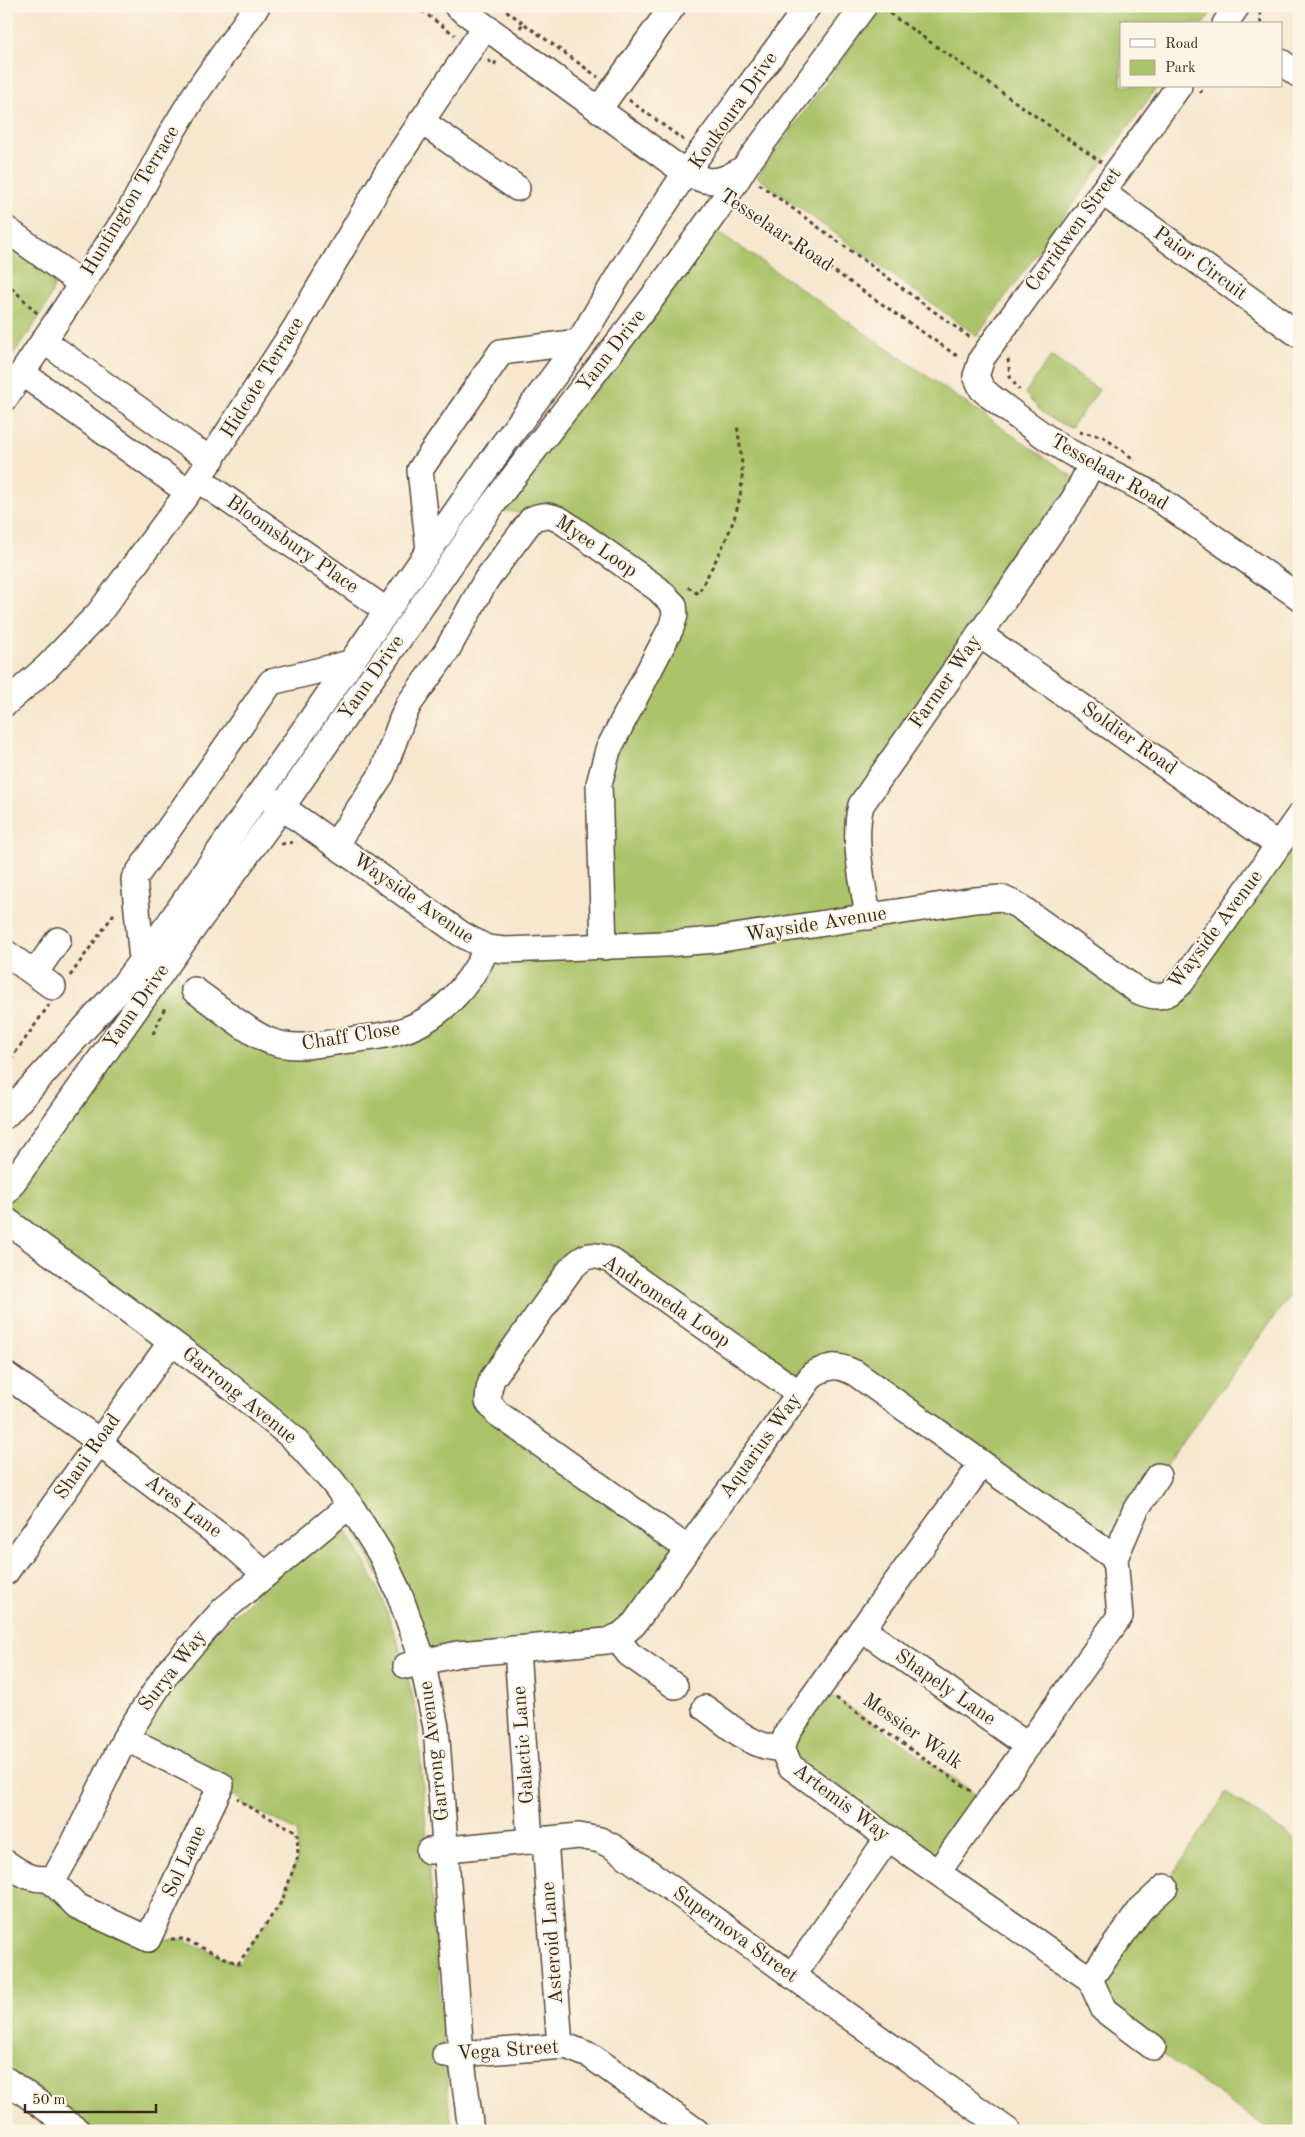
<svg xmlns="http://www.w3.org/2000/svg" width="1305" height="2137" font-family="'Old Standard TT',serif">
	<rect width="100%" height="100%" fill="#fcf5e5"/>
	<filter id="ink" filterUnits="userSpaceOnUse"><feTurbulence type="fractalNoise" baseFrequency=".02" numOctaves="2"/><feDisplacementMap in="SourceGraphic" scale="10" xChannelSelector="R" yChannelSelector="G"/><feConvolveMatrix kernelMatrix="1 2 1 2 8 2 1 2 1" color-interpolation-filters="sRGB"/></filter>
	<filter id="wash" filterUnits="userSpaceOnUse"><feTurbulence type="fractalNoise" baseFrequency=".0096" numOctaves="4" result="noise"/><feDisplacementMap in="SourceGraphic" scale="20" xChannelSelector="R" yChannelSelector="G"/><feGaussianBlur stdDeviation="1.12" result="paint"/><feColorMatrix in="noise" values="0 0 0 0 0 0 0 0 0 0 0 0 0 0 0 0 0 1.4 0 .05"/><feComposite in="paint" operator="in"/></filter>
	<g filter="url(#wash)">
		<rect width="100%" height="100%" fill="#f6e7ce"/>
		<!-- green -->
		<g fill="#abc46a" stroke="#737744">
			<path d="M881,6H1216L1203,24H1121V86H1158L977,336L757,177Z"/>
			<path d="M707,224L1083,484L866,796L868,917L992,898L1156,997L1299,816V1283L1158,1476L1115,1558L841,1367L799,1393L589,1255L488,1402L688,1549L634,1624L423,1662L323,1470L6,1220V1192L166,966L194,990L269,1041L412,1027L487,948L604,947L599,799L675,615L562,521L490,508Z"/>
			<path d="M6,241L55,277C56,300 20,344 6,364Z"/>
			<path d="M1051,356L1099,390L1072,427C1053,424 1036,408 1025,393Z"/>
			<path d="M336,1515C379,1577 402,1644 417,1717L449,2107L453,2131H78L6,2080V1863L148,1939H183L238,1964L282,1901L298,1856L297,1831L247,1806L221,1785L125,1738L146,1703Z"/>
			<path d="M820,1687L987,1802L938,1872L847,1809L783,1741Z"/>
			<path d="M1226,1793L1299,1842V2131H1270L1153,2047L1090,1979L1165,1887Z"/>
		</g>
	</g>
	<g filter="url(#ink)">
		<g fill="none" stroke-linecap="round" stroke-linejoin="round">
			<!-- minor casing -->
			<g stroke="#574638" stroke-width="28">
				<g id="minor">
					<path d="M457,6L672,163C701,182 713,189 744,168L864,6"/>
					<path d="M1225,24L1237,6"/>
					<path d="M1281,62L1299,75"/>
					<path d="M1179,86L982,358L976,376L982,389L990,396C1017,416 1044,438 1073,454C1101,469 1129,480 1156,497L1299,597"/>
					<path d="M599,109L673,6"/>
					<path d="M421,121L517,188"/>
					<path d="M1102,192L1299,335"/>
					<path d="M6,229L82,284"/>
					<path d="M44,341L191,447L212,459"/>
					<path d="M22,373L188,492"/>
					<path d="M6,397L127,216L172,132L194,96L257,6"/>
					<path d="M198,479L387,611"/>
					<path d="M429,550L420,470L501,352L579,342"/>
					<path d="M979,634L1278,845"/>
					<path d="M6,703L47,667L99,613L198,479L294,330L388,171L485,27"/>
					<path d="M269,798L461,934L487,948L505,950L665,944L715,940L975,900L1001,898L1017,905L1138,991C1156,999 1167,998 1181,983L1299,816"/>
					<path d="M335,845L382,774L402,719L409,704L446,652L486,580L532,519C544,514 550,515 562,521L658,589L674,605L675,615L671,628L608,750L599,784L604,947"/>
					<path d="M868,917C863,881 852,841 861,805L1074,499L1092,463"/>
					<path d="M6,953L53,987"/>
					<path d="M142,960L134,879L271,682L350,663"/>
					<path d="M35,973L58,940"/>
					<path d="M194,990C215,1004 248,1033 270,1041C293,1050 318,1045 342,1041C359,1039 377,1037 394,1033C437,1023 469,987 487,948"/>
					<path d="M6,1115L122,987L170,922L502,446L579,342L628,260L686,172L808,6"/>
					<path d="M6,1192L189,934L282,807L490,508C554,422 623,340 686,252C706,225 727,198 744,168"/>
					<path d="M6,1220L220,1378L293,1438L332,1481L350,1505L380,1553L399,1593L420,1652L436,1727L461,2053L471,2131"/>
					<path d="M6,1375L99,1441L116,1457L232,1545L265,1574"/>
					<path d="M982,1464L788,1731L782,1748L790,1766L888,1838L1090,1979L1104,2010L1153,2047"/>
					<path d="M688,1549L497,1413L488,1402L489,1389L492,1379L570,1270C584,1255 590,1252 610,1260L799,1393"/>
					<path d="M6,1572L171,1342"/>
					<path d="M862,1629L1028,1746"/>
					<path d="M616,1637L629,1654L675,1686"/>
					<path d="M517,1649L530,1841"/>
					<path d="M406,1666L458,1654L607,1641L620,1636L634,1624L813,1374C831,1365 836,1364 855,1373L1115,1558"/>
					<path d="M705,1708C727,1723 753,1750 782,1748"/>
					<path d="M545,1839L560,2047"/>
					<path d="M429,1851L579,1836L600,1840L615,1848L1008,2131"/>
					<path d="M6,1863C22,1874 35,1883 55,1877L73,1845L125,1738L167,1673L223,1610L350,1505"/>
					<path d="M938,1872L1120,1616L1115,1558L1136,1509L1158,1476"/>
					<path d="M49,1879L77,1906L148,1939L221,1785L125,1738"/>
					<path d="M792,1976L888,1838"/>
					<path d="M1090,1979L1141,1909L1165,1887"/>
					<path d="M445,2055L566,2046L591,2056L696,2131"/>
					<path d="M6,2080L78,2131"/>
				</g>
			</g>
			<!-- path -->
			<g stroke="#574638" stroke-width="3" stroke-dasharray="4 4" stroke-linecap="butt">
				<path d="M415,6L455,35"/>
				<path d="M500,6L523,23"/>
				<path d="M883,9L1101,162"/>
				<path d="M1260,12L1261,24"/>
				<path d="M1258,13L1263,6"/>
				<path d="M520,28L523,23L598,77"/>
				<path d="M488,60L494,65L497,60"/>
				<path d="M1200,93L1204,86"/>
				<path d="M629,100L685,141"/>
				<path d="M759,184L972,339"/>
				<path d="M743,208L960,358"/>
				<path d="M6,282L38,314"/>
				<path d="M1008,359L1010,377L1019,390"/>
				<path d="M1079,432L1102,436L1135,460"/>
				<path d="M688,587L698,594C717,557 740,521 742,478C743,460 739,442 737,424"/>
				<path d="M281,844L295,842"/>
				<path d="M70,976L116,911"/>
				<path d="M153,1034L166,1005"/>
				<path d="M6,1066L49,1005"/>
				<path d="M836,1698L971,1791"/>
				<path d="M171,1939H183L238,1964L282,1901L298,1856L297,1832L247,1806L237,1798"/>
			</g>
			<!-- minor -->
			<use href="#minor" stroke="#fff" stroke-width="25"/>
		</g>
	</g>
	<g text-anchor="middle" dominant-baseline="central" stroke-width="4" stroke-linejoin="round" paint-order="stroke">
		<!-- street labels -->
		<g font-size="20" fill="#3b2a1e" stroke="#fcf5e5">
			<text transform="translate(734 111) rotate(-55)">Koukoura Drive</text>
			<text transform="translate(131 201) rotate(-59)">Huntington Terrace</text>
			<text transform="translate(1074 230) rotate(-54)">Cerridwen Street</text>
			<text transform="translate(776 231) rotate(34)">Tesselaar Road</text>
			<text transform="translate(1200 264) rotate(36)">Paior Circuit</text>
			<text transform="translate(612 351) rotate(-52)">Yann Drive</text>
			<text transform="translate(263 378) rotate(-58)">Hidcote Terrace</text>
			<text transform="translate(1109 473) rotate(30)">Tesselaar Road</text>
			<text transform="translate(292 545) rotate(35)">Bloomsbury Place</text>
			<text transform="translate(596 547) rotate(34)">Myee Loop</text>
			<text transform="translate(372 678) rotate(-55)">Yann Drive</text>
			<text transform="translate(946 682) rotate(-55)">Farmer Way</text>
			<text transform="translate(1129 739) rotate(35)">Soldier Road</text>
			<text transform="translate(413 899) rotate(35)">Wayside Avenue</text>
			<text transform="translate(816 925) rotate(-9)">Wayside Avenue</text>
			<text transform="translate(1216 930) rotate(-53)">Wayside Avenue</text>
			<text transform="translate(137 1007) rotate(-55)">Yann Drive</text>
			<text transform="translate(351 1037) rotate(-9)">Chaff Close</text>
			<text transform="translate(666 1302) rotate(34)">Andromeda Loop</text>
			<text transform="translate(239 1396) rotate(39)">Garrong Avenue</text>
			<text transform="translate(761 1446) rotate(-54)">Aquarius Way</text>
			<text transform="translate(88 1457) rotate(-55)">Shani Road</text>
			<text transform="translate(183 1507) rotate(37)">Ares Lane</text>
			<text transform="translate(173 1671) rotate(-52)">Surya Way</text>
			<text transform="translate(945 1688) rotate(35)">Shapely Lane</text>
			<text transform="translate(912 1732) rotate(35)">Messier Walk</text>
			<text transform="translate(524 1745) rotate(-94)">Galactic Lane</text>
			<text transform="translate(435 1751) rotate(-97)">Garrong Avenue</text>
			<text transform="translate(841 1803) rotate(37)">Artemis Way</text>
			<text transform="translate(185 1862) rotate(-65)">Sol Lane</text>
			<text transform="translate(735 1935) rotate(36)">Supernova Street</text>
			<text transform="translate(553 1943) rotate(-94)">Asteroid Lane</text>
			<text transform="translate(508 2051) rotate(-4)">Vega Street</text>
		</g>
	</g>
	<!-- margin -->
	<rect width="1305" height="2137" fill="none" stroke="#fcf5e5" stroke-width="25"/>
	<!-- legend -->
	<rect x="1120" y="22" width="162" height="65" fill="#fcf5e5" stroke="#afa495"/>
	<rect x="1130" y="39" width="25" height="8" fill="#ffffff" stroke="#afa495"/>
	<text x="1165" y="48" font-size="15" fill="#3b2a1e">Road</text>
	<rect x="1130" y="60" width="25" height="15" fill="#abc46a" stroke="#afa495"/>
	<text x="1165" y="72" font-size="15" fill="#3b2a1e">Park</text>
	<!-- scale -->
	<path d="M25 2104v8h131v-8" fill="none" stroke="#3b2a1e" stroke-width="2.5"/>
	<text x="32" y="2104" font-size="15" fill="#3b2a1e" stroke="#fcf5e5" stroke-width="4" paint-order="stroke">50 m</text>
</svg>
